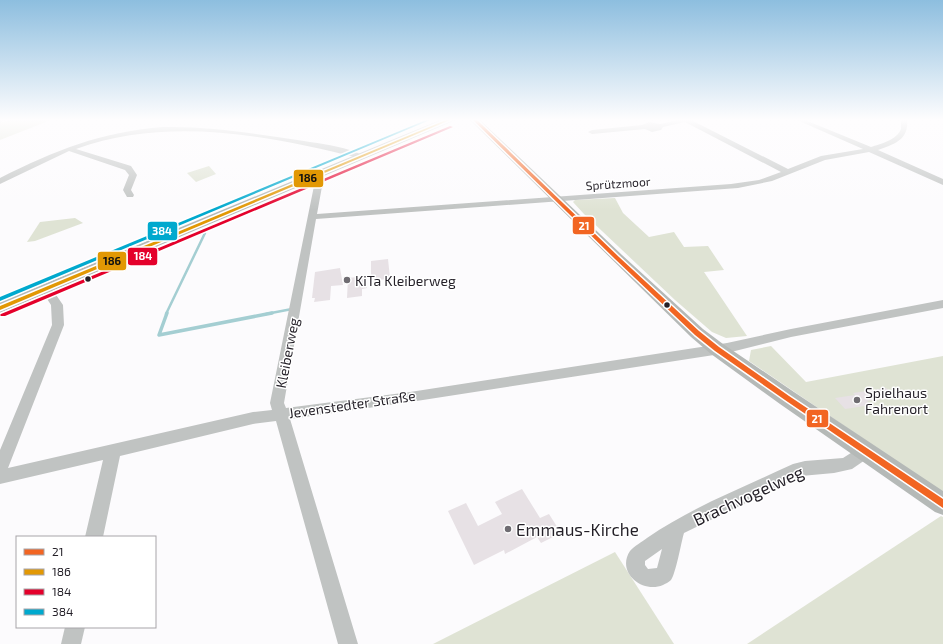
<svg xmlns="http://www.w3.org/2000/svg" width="943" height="644" font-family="'Exo 2',sans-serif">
	<rect width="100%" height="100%" fill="#fcfbfd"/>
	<!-- green -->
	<g fill="#dfe3d4">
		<path d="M8,120H51L0,140V123Z"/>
		<path d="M209,166L216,174L196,182L187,173Z"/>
		<path d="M615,198L623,213L649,237L674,232L684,247L708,246L724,270L704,272L747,336L726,338L712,332L675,300L584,214L573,202L575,200Z"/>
		<path d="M75,218L83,223L35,241L27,242L40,222Z"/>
		<path d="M771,346L806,382L943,356V493L749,361L751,350Z"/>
		<path d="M941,516L943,517V644H747Z"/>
		<path d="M615,552L674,644H433Z"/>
	</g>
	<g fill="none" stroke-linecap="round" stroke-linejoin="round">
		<!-- stream-far1 -->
		<g stroke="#a4ced2" stroke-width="2.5">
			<path d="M166,314L205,233"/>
			<path d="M266,314L292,309"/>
		</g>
		<!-- stream -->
		<path stroke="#a4ced2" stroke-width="3.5" d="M167,313L159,335L272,313"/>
	</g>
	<!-- building -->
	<g fill="#e7e1e5">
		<path d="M388,259L390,278L371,282V261Z"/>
		<path d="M340,268L343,285L331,286L330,300L314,302L315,298H312L315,272Z"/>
		<path d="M367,276V288L362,289V296L347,298L348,278Z"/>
		<path d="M886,388L895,397L867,401L871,405L845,409L835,398L855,395L853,393Z"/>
		<path d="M522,489L540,518L549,514L561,533L541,543L537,537L505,554L504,550L474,565L448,511L466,503L478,526L502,514L495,502Z"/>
	</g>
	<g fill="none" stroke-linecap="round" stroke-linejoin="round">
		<!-- street -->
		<g fill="#c0c3c2" fill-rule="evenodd">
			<path d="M0,120H5L0,123Z"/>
			<path d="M678,120H691L788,169L821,156L863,149L797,120H805L871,147C880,144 897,140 901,129C901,127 901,122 901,120H907C909,140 894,144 878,150L943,179V185L869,152L825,160L772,181L738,188L316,219L284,403L286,408L410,392L727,343L791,329L943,300V308L791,337L727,353L410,402L290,419L358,644H338L276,421L253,424L120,456L103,537H85L103,460L0,484V450L52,325L51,305L40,288L42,286H50L63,305L64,325L8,468L253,412L272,410L270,403L315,181L312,174L313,172H319L323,181L317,214L731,184L759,180L781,172L685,122L663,127L661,130L652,132L645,129L592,134L588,132L592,130L642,125L649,122L660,124Z"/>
			<path d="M163,127C211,126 256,134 304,141C317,143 354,148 363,156L359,158C268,135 167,116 76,149L131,166L137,175L131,190L134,195L133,197H127L123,190L129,175L125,170L69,151L0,184V178C56,150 100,132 163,127Z"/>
			<path d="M865,444L870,446L873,451L868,458L852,469L834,473L801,476L684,533C681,543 676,573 671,580C669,582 665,584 663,585C642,594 616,572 630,551C634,546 642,542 647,538C692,507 744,487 793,464L805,461L843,458ZM662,549L657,568L648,569L645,565V561Z"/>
			<path d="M65,627H85L81,644H61Z"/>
		</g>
		<!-- secondary -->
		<g fill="#b5b9b7" fill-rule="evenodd">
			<path d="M440,120H453L451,122L0,313V302Z"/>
			<path d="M470,120H480L622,255L703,329L723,344L794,392L943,491V515L935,512L780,404L711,354L691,337Z"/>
		</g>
		<!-- bus-1 casing -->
		<g stroke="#fff" stroke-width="3">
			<path id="bus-1" d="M473,120H477L619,257L699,331L719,347L789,396L943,499V508L785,400L715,351L695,335L615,259Z"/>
		</g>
		<!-- bus-2 casing -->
		<g stroke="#fff" stroke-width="3">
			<path id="bus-2" d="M446,120H450L0,310V306Z"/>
		</g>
		<!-- bus-3 casing -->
		<g stroke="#fff" stroke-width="3">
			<path id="bus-3" d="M450,126L453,127L5,316H1L0,315L1,314Z"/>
		</g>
		<!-- bus-4 casing -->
		<g stroke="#fff" stroke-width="3">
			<path id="bus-4" d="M426,120H430L0,301V297Z"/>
		</g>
		<!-- bus-1 -->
		<use href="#bus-1" fill="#f26522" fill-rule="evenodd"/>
		<!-- bus-2 -->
		<use href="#bus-2" fill="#e29804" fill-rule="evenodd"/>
		<!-- bus-3 -->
		<use href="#bus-3" fill="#e4002b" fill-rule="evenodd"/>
		<!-- bus-4 -->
		<use href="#bus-4" fill="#00a9ce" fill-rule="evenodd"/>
	</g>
	<!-- sky -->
	<linearGradient id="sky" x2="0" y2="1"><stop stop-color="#8dbedf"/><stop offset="0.57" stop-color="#fefdfe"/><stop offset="1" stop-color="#fefdfe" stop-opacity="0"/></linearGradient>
	<rect width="943" height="210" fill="url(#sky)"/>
	<!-- markers -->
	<g fill="#231f27" stroke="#fff" stroke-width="1.5">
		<circle cx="88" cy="279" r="3.5"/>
		<circle cx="667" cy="305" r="3.5"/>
	</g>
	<g fill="#6f6c72" stroke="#fff" stroke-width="1.5">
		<circle cx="347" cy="280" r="4"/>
		<circle cx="857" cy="400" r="4"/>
		<circle cx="508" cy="529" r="4"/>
	</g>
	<g text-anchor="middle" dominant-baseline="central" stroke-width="3" stroke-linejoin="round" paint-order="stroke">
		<!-- far-street labels -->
		<g font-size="12" fill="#231f27" stroke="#fff">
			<text transform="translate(618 183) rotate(-4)">Sprützmoor</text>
		</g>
		<!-- poi labels -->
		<g font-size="14" fill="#231f27" stroke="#fff" text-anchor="start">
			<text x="355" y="280">KiTa Kleiberweg</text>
			<text x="865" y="392">Spielhaus<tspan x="865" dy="16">Fahrenort</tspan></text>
		</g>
		<!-- street labels -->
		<g font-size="14" fill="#231f27" stroke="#fff">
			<text transform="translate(287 353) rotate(-79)">Kleiberweg</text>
			<text transform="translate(352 404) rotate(-8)">Jevenstedter Straße</text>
		</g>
		<!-- near-street labels -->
		<g font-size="17" fill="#231f27" stroke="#fff">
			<text transform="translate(748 495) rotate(-25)">Brachvogelweg</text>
		</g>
		<!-- near-poi labels -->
		<g font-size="17" fill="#231f27" stroke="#fff" text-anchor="start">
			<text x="516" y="529">Emmaus-Kirche</text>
		</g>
	</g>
	<g stroke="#fff" stroke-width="1.5">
		<rect x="293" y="169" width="31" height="19" rx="4" fill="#e29804"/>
		<rect x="572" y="216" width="23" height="19" rx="4" fill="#f26522"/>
		<rect x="147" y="221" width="31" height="20" rx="4" fill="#00a9ce"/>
		<rect x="127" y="247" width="31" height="19" rx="4" fill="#e4002b"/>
		<rect x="97" y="251" width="30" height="20" rx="4" fill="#e29804"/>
		<rect x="806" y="409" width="23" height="19" rx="4" fill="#f26522"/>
	</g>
	<g font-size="11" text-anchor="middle" font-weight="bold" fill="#fff">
		<text x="584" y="230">21</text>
		<text x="162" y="235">384</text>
		<text x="143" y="260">184</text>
		<text x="817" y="423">21</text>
	</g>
	<g font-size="11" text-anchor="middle" font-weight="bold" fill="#111">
		<text x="308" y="182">186</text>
		<text x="112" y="265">186</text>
	</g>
	<!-- legend -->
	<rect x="16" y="536" width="140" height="92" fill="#ffffff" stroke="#a7a5a9"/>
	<rect x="24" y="549" width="20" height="6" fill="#f26522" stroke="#a7a5a9"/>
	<text x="52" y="556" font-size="12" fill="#231f27">21</text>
	<rect x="24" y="569" width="20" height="6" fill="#e29804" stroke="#a7a5a9"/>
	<text x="52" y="576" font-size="12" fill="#231f27">186</text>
	<rect x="24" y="589" width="20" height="6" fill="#e4002b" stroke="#a7a5a9"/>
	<text x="52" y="596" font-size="12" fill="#231f27">184</text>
	<rect x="24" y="609" width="20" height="6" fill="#00a9ce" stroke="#a7a5a9"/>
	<text x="52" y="616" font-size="12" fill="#231f27">384</text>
</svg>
